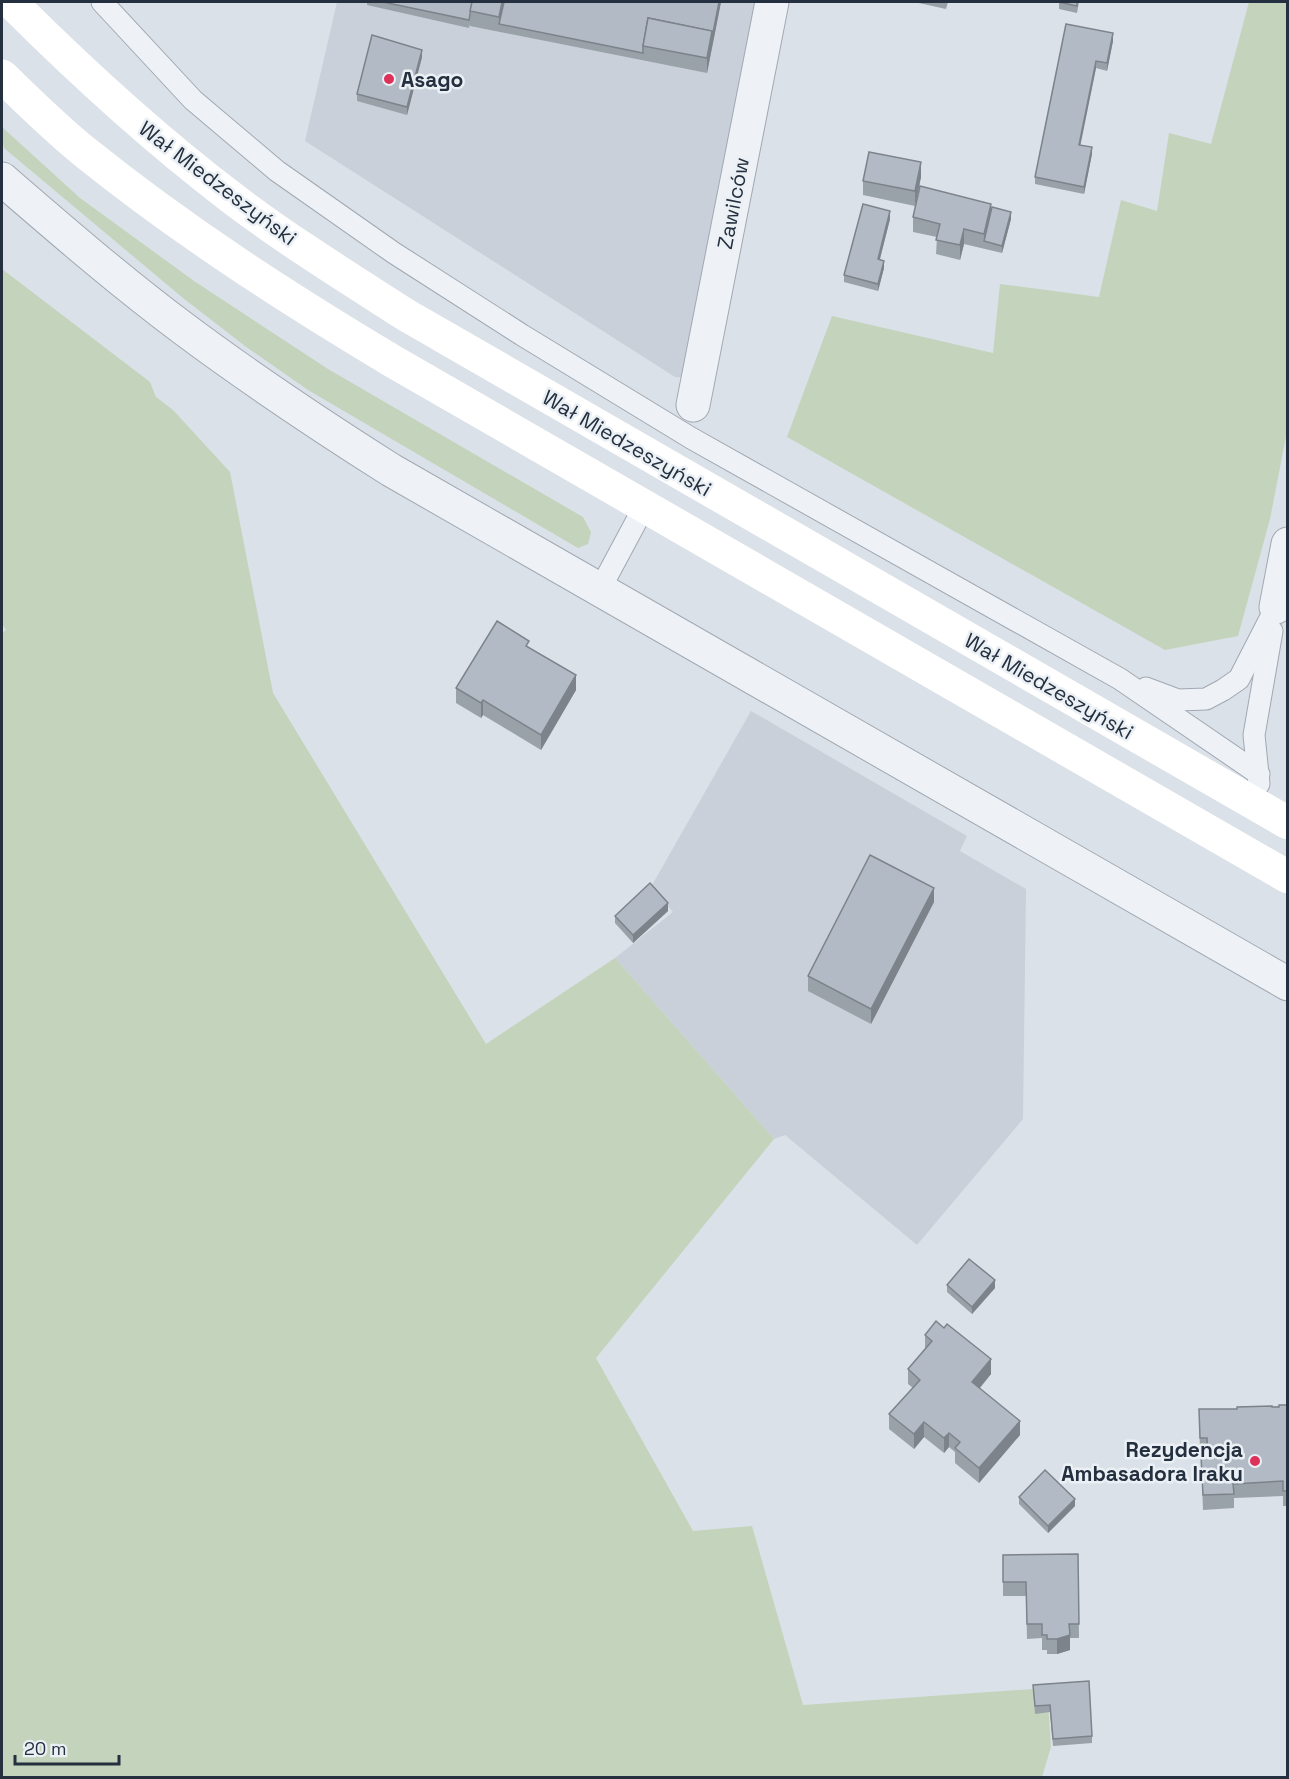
<svg xmlns="http://www.w3.org/2000/svg" width="1289" height="1779" font-family="'Space Grotesk',sans-serif">
	<rect width="100%" height="100%" fill="#dbe1e8"/>
	<!-- built -->
	<g fill="#c9d0da">
		<path d="M337,2H762L688,378L675,377L305,141Z"/>
		<path d="M751,711L967,836L960,851L1026,889L1023,1119L917,1245L785,1135L774,1139L615,958L673,912L651,887Z"/>
	</g>
	<!-- green -->
	<g fill="#c3d3bc">
		<path d="M1249,2H1287V431L1270,519L1238,636L1165,650L787,437L832,316L993,353L1000,284L1099,297L1121,200L1157,211L1169,133L1211,144Z"/>
		<path d="M2,127L80,198L194,281L328,369L583,517L591,532L588,544L578,548L308,390L245,346L183,298L4,148L2,139Z"/>
		<path d="M2,269L150,382L156,397L173,410L230,472L273,693L486,1044L615,958L774,1139L596,1358L693,1531L752,1526L803,1705L1047,1688L1051,1747L1042,1777H2V633L6,630L2,624Z"/>
	</g>
	<g fill="none" stroke-linecap="round" stroke-linejoin="round">
		<!-- service casing -->
		<g stroke="#a0a8b2" stroke-width="23">
			<g id="service">
				<path d="M102,2L193,100L277,171L394,253L522,335L691,438L1120,679L1259,774"/>
				<path d="M599,591L644,507"/>
				<path d="M1146,688L1178,700L1206,699L1223,690L1239,679L1276,607"/>
				<path d="M1259,784L1254,735L1272,631"/>
			</g>
		</g>
		<!-- minor casing -->
		<g stroke="#a0a8b2" stroke-width="35">
			<g id="minor">
				<path d="M2,179C61,230 121,282 184,329C251,379 320,425 391,470L1288,984"/>
				<path d="M693,405L772,2"/>
				<path d="M1276,607L1288,544"/>
			</g>
		</g>
		<!-- service -->
		<use href="#service" stroke="#eef2f6" stroke-width="21"/>
		<!-- minor -->
		<use href="#minor" stroke="#eef2f6" stroke-width="33"/>
		<!-- secondary -->
		<g stroke="#fff" stroke-width="33">
			<path d="M11,2C81,72 153,138 232,198C287,240 347,277 406,315L1288,823"/>
			<path d="M2,76C29,102 56,129 86,153C183,231 287,298 394,362L1288,877"/>
		</g>
	</g>
	<!-- wall -->
	<g fill="#99a1a9">
		<path d="M367,2H721L707,73L470,26V24L469,28L367,5Z"/>
		<path d="M914,2H948L946,9Z"/>
		<path d="M1059,2H1079L1077,13L1059,9Z"/>
		<path d="M1066,24L1113,41L1107,71L1096,68L1080,145L1092,154L1084,194L1035,184V177Z"/>
		<path d="M422,57L407,115L357,101V94Z"/>
		<path d="M921,177L915,206L863,195V181Z"/>
		<path d="M991,210L1011,219L1002,253L964,244L960,260L936,254L937,237L913,232V217Z"/>
		<path d="M890,219L880,259L884,268L878,291L844,282V275Z"/>
		<path d="M529,648L576,690L541,750L483,715L481,718L456,703V688Z"/>
		<path d="M934,902L871,1024L808,991V976Z"/>
		<path d="M668,911L633,943L615,923V916Z"/>
		<path d="M947,1285L995,1288L972,1314L947,1292Z"/>
		<path d="M925,1335L991,1374L980,1388L1020,1435L979,1483L955,1463V1452L949,1447L944,1453L924,1437L914,1449L889,1429V1414L913,1388L908,1384V1369L925,1349Z"/>
		<path d="M1287,1405V1506H1283V1496L1234,1498V1508L1203,1510L1201,1456L1207,1455V1453H1200L1199,1409H1237L1272,1407Z"/>
		<path d="M1019,1497L1075,1506L1048,1533L1019,1504Z"/>
		<path d="M1078,1554L1079,1638H1070V1650L1057,1654H1047V1650H1042V1638L1027,1639L1026,1596H1003V1555Z"/>
		<path d="M1033,1685L1092,1736V1743L1053,1746L1050,1712L1035,1714Z"/>
	</g>
	<!-- shaded-wall -->
	<g fill="#7d838a">
		<path d="M502,2H506L499,24V17Z"/>
		<path d="M719,2H721L707,73V58Z"/>
		<path d="M1113,33V41L1107,71V63Z"/>
		<path d="M422,50V57L407,115V107Z"/>
		<path d="M1096,61V68L1079,152V145Z"/>
		<path d="M1092,147V154L1084,194V187Z"/>
		<path d="M921,162V177L915,206V191Z"/>
		<path d="M991,204V218L984,241V234Z"/>
		<path d="M890,211V219L878,266V259Z"/>
		<path d="M1011,212V219L1002,253V246Z"/>
		<path d="M964,229V244L960,260V245Z"/>
		<path d="M884,261V268L878,291V284Z"/>
		<path d="M576,675V690L541,750V735Z"/>
		<path d="M483,700V715L481,718V703Z"/>
		<path d="M934,888V902L871,1024V1009Z"/>
		<path d="M668,903V911L633,943V935Z"/>
		<path d="M995,1280V1288L972,1314V1307Z"/>
		<path d="M991,1359V1374L972,1397V1382Z"/>
		<path d="M1020,1421V1435L979,1483V1468Z"/>
		<path d="M924,1422V1437L914,1449V1434Z"/>
		<path d="M949,1433V1447L944,1453V1438Z"/>
		<path d="M1075,1499V1506L1048,1533V1526Z"/>
		<path d="M1070,1635V1650L1057,1654V1639Z"/>
	</g>
	<!-- building -->
	<g fill="#b2bbc5" stroke="#7d838a" stroke-width="1.5">
		<path d="M383,2H472L469,20Z"/>
		<path d="M472,2H502L499,17L470,11Z"/>
		<path d="M504,2H719L712,38V31L648,18L643,46V53L499,24Z"/>
		<path d="M1059,2H1077V6Z"/>
		<path d="M648,18L712,31L707,58L643,46Z"/>
		<path d="M1066,24L1113,33L1107,63L1096,61L1079,145L1092,147L1084,187L1035,177Z"/>
		<path d="M372,35L422,50L407,107L357,94Z"/>
		<path d="M869,152L921,162L915,191L863,181Z"/>
		<path d="M920,186L991,204L984,234L964,229L960,245L936,240L940,224L913,217Z"/>
		<path d="M863,204L890,211L878,259L884,261L878,284L844,275Z"/>
		<path d="M992,207L1011,212L1002,246L984,241Z"/>
		<path d="M497,621L529,641L526,646L576,675L541,735L483,700L481,703L456,688Z"/>
		<path d="M870,855L934,888L871,1009L808,976Z"/>
		<path d="M650,883L668,903L633,935L615,916Z"/>
		<path d="M969,1259L995,1280L972,1307L947,1285Z"/>
		<path d="M936,1321L944,1328L947,1324L991,1359L972,1382L1020,1421L979,1468L955,1448L960,1442L949,1433L944,1438L924,1422L914,1434L889,1414L920,1380L908,1369L932,1341L925,1335Z"/>
		<path d="M1279,1405H1287V1491H1283V1481L1233,1484L1234,1494L1203,1495L1201,1456L1208,1455L1207,1438H1200L1199,1409H1237V1407L1272,1406V1407H1279Z"/>
		<path d="M1045,1470L1075,1499L1048,1526L1019,1497Z"/>
		<path d="M1078,1554L1079,1624H1069L1070,1635L1057,1639H1047V1635H1042V1624H1027L1026,1582H1003V1555Z"/>
		<path d="M1089,1681L1092,1736L1053,1739L1050,1705L1035,1706L1033,1685Z"/>
	</g>
	<!-- markers -->
	<g fill="#dc3158" stroke="#ebf0f5" stroke-width="2">
		<circle cx="389" cy="79" r="6"/>
		<circle cx="1255" cy="1461" r="6"/>
	</g>
	<g text-anchor="middle" dominant-baseline="central" stroke-width="5" stroke-linejoin="round" paint-order="stroke">
		<!-- poi labels -->
		<g font-size="21" font-weight="bold" fill="#24303f" stroke="#ebf0f5" text-anchor="start">
			<text x="401" y="79">Asago</text>
			<text x="1243" y="1449" text-anchor="end">Rezydencja<tspan x="1243" dy="24">Ambasadora Iraku</tspan></text>
		</g>
		<!-- street labels -->
		<g font-size="21" fill="#24303f" stroke="#ebf0f5">
			<text transform="translate(218 183) rotate(37)">Wał Miedzeszyński</text>
			<text transform="translate(733 203) rotate(-79)">Zawilców</text>
			<text transform="translate(627 443) rotate(30)">Wał Miedzeszyński</text>
			<text transform="translate(1049 686) rotate(30)">Wał Miedzeszyński</text>
		</g>
	</g>
	<!-- border -->
	<rect width="1289" height="1779" fill="none" stroke="#24303f" stroke-width="6"/>
	<!-- scale -->
	<path d="M15 1755v9h104v-9" fill="none" stroke="#24303f" stroke-width="3"/>
	<text x="24" y="1755" font-size="18" fill="#24303f" stroke="#ebf0f5" stroke-width="4.5" paint-order="stroke">20 m</text>
</svg>
